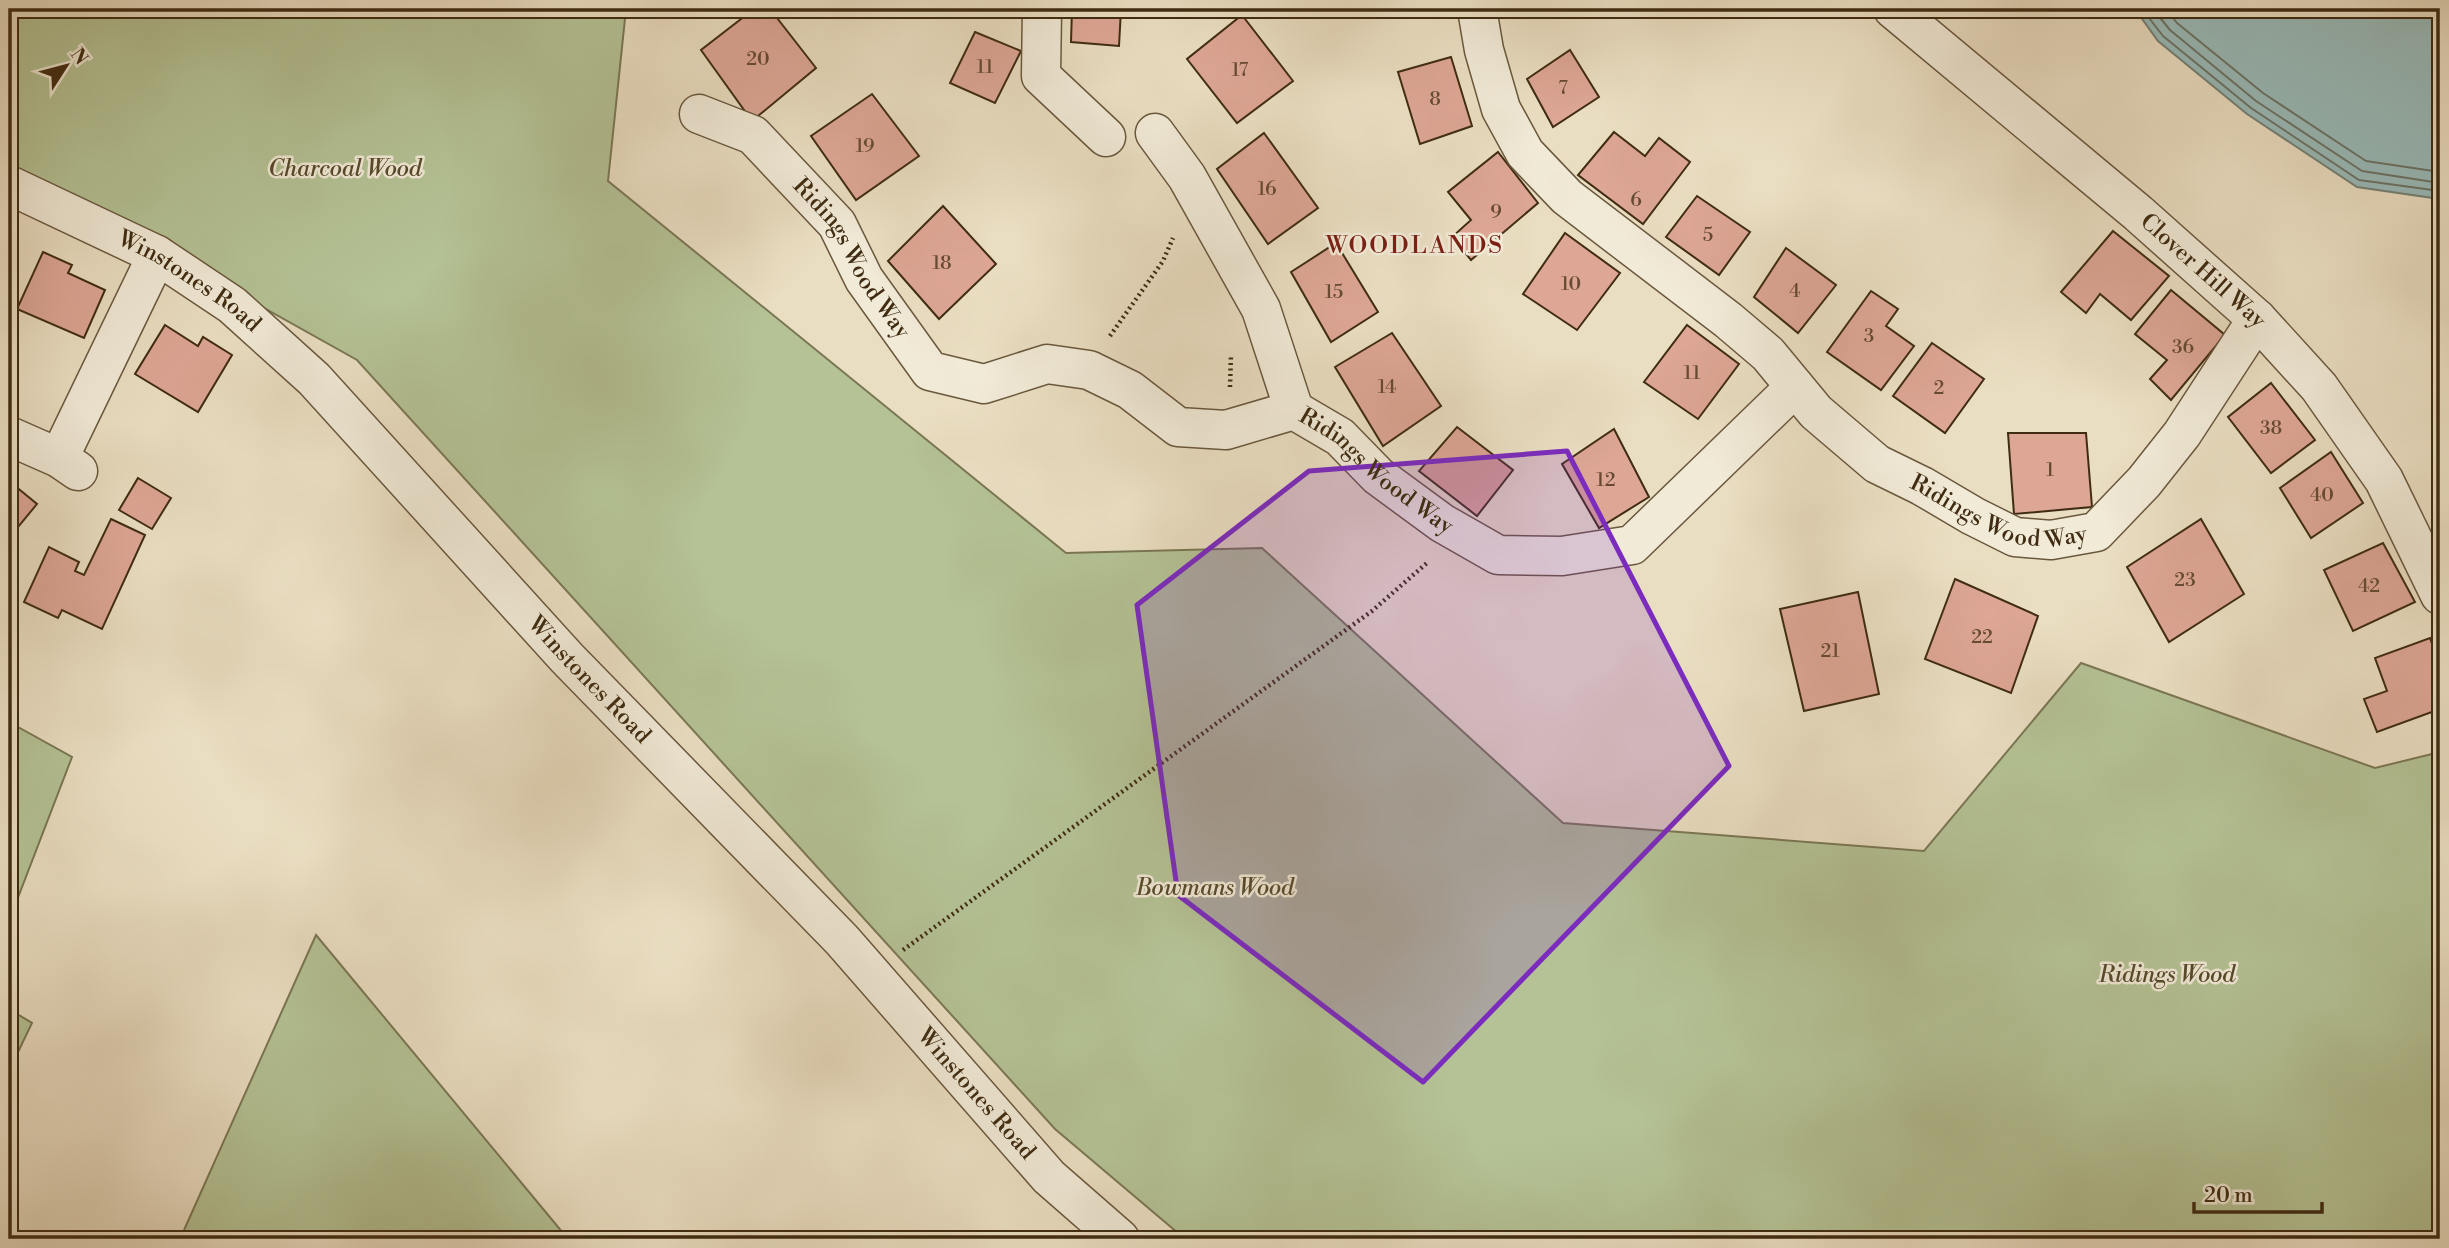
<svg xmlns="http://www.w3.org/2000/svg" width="2449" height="1248" font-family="'Libre Bodoni',serif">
	<rect width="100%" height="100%" fill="#eadec2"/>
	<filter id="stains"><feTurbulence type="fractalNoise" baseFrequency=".00286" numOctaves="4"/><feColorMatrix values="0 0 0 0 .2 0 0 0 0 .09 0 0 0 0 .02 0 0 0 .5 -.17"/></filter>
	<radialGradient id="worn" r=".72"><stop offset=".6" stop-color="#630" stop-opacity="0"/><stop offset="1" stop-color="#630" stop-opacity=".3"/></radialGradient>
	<!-- green -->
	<g fill="#b4c295" stroke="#7a7754" stroke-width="2">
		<path d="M9,9H626L608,181L1066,553L1262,548L1563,823L1924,851L2081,663L2375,768L2440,752V1220L2430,1239H1185L1055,1129L357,360L9,165Z"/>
		<path d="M9,722L72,757L9,921Z"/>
		<path d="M316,935L568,1239H180Z"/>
		<path d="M9,1009L32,1023L9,1071Z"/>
	</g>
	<!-- water -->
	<path fill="#99bbba" stroke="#758277" stroke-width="2" d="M2135,9H2415L2440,17V199L2357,187L2247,114L2158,41Z"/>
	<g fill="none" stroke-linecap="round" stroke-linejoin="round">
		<!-- shore -->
		<g stroke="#6c7466" stroke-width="2">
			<path d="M2142,9L2163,36L2251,108L2359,180L2440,191"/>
			<path d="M2153,9L2170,30L2256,101L2362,171L2440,183"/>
			<path d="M2166,9L2177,23L2263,93L2366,161L2440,172"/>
		</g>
	</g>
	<!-- building -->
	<g fill="#dda695" stroke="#3f2c12" stroke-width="2">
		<path d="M754,9H770L816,68L752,121L701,50Z"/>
		<path d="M1072,9H1121L1119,46L1071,42Z"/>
		<path d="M1242,15L1293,81L1237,123L1187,59Z"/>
		<path d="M975,32L1021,51L995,103L950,83Z"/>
		<path d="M1570,50L1599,97L1553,127L1527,79Z"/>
		<path d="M1451,57L1472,126L1420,144L1398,72Z"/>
		<path d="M872,94L919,156L856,200L811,136Z"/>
		<path d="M1614,132L1645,156L1659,138L1690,162L1643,224L1578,175Z"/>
		<path d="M1264,133L1318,208L1268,244L1217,169Z"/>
		<path d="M1498,152L1538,203L1471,260L1452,237L1471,220L1448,192Z"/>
		<path d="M1697,196L1750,232L1719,275L1666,237Z"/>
		<path d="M943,206L996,264L939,319L888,261Z"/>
		<path d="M2113,231L2169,276L2131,320L2100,294L2086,313L2061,292Z"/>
		<path d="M1565,233L1620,273L1577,330L1523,294Z"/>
		<path d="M1336,243L1378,312L1331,342L1291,272Z"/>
		<path d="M1786,248L1836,285L1798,333L1754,297Z"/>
		<path d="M43,252L72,265L68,273L105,290L84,338L17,309Z"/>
		<path d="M9,267L17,271L9,289Z"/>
		<path d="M2171,290L2225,335L2171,400L2150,379L2167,360L2135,334Z"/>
		<path d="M1871,291L1898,309L1886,326L1914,346L1881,390L1827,352Z"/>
		<path d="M165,325L198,346L203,337L232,355L198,412L135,374Z"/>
		<path d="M1687,325L1739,364L1698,419L1644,382Z"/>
		<path d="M1392,333L1441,406L1383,446L1335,367Z"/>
		<path d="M1932,343L1984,379L1945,433L1893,396Z"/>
		<path d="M2271,383L2315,440L2271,473L2228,417Z"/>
		<path d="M1457,427L1513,470L1477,516L1419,471Z"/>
		<path d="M1614,429L1649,497L1599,528L1562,464Z"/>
		<path d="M2008,433H2086L2092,507L2014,514Z"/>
		<path d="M2331,452L2363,503L2311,538L2280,488Z"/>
		<path d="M138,478L171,498L152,529L119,510Z"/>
		<path d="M9,481L37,504L9,538Z"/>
		<path d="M111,519L145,535L102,629L62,610L58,618L24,602L49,547L79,562L75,571L84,575Z"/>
		<path d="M2201,519L2244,594L2169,642L2127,567Z"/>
		<path d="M2383,543L2415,602L2353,631L2324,570Z"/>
		<path d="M1955,579L2038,616L2011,693L1925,659Z"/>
		<path d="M1858,592L1879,694L1804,711L1780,609Z"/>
		<path d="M2430,638L2440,666V709L2377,732L2364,699L2387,691L2375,658Z"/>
	</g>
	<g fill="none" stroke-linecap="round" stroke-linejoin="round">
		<!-- minor casing -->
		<g stroke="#6a583e" stroke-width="41">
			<g id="minor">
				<path d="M1042,9L1041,76L1106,137"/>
				<path id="s1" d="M1477,9L1484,50L1501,109L1525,153L1567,197L1728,320L1768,354L1816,412L1877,464L1922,486L1973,516L2015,537L2051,540L2096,532L2144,482L2182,434L2257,319"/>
				<path id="s2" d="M1893,9L2138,213L2257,319L2319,387L2384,480L2440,595"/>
				<path id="s3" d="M699,114L753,135L837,224L864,279L930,371L984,384L1047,364L1089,370L1130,390L1178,427L1226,430L1294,410L1340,437L1378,476L1442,523L1498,555L1562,556L1632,545L1795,387"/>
				<path d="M1155,133L1187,177L1261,309L1294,410"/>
				<path id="s4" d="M9,185L157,255L232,305L314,379L567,658L842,940L1049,1177L1120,1239"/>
				<path d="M9,436L59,458L78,471"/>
				<path d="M59,458L157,255"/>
			</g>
		</g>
		<!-- path -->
		<g stroke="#3f2c12" stroke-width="4.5" stroke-dasharray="2 3.5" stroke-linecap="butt">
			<path d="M1110,336L1163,261L1173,238"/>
			<path d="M1230,387L1231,354"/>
			<path d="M903,950L1372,611L1428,562"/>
		</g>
		<!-- minor -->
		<use href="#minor" stroke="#f1ead7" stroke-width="38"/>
	</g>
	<!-- marked area -->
	<path fill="#7b2cbf" fill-opacity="0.2" stroke="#7b2cbf" stroke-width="5" stroke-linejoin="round" d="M1567,451L1729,766L1423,1082L1178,895L1137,605L1309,471Z"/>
	<g text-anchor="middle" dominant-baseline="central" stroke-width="5" stroke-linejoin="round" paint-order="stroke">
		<!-- number labels -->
		<g font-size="19" fill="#664a33">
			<text x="758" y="59">20</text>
			<text x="985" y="67">11</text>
			<text x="1240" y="70">17</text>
			<text x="1563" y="88">7</text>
			<text x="1435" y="99">8</text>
			<text x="865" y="146">19</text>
			<text x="1267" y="189">16</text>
			<text x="1636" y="200">6</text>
			<text x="1496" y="212">9</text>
			<text x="1708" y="235">5</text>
			<text x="942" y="263">18</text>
			<text x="1571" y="284">10</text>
			<text x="1795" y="291">4</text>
			<text x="1334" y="292">15</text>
			<text x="1869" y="336">3</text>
			<text x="2183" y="347">36</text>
			<text x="1692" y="373">11</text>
			<text x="1387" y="387">14</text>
			<text x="1939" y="388">2</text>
			<text x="2271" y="428">38</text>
			<text x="2050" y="470">1</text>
			<text x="1606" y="480">12</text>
			<text x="2322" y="495">40</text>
			<text x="2185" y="580">23</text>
			<text x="2369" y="586">42</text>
			<text x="1982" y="637">22</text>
			<text x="1830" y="651">21</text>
		</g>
		<!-- park labels -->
		<g font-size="23" font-style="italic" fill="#564a2c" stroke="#f1ead7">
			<text x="345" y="169">Charcoal Wood</text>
			<text x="1215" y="888">Bowmans Wood</text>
			<text x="2167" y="975">Ridings Wood</text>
		</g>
		<!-- street labels -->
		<g font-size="23" fill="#3f2c12" stroke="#f1ead7">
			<text stroke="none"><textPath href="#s3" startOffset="217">Ridings Wood Way</textPath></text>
			<text stroke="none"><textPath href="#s2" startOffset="406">Clover Hill Way</textPath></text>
			<text stroke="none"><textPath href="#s4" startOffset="205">Winstones Road</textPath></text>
			<text stroke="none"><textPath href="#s3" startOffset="847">Ridings Wood Way</textPath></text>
			<text stroke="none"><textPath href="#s1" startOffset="758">Ridings Wood Way</textPath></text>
			<text stroke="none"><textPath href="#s4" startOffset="772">Winstones Road</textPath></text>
			<text stroke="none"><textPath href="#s4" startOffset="1339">Winstones Road</textPath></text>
		</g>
		<!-- neighbourhood labels -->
		<g font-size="24" letter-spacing="2" fill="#7a1f14" stroke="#f1ead7">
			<text x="1415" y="246">WOODLANDS</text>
		</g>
	</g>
	<!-- margin -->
	<rect width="2449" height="1248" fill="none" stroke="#eadec2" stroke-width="35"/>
	<rect x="10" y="10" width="2428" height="1227" fill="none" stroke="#3f2c12" stroke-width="3.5"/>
	<rect x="18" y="18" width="2414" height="1213" fill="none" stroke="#3f2c12" stroke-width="2"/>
	<!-- north arrow -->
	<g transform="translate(66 66) rotate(54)" stroke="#f1ead7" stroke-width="5" paint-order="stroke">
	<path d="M0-5L12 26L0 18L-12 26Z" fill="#3f2c12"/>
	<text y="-10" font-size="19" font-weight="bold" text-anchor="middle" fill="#3f2c12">N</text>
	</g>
	<!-- scale -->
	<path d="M2194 1202v10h128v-10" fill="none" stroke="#3f2c12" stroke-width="3.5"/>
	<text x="2204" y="1202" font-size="21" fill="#3f2c12" stroke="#f1ead7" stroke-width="5" paint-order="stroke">20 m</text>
	<rect width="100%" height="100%" filter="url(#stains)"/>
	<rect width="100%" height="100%" fill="url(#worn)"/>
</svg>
